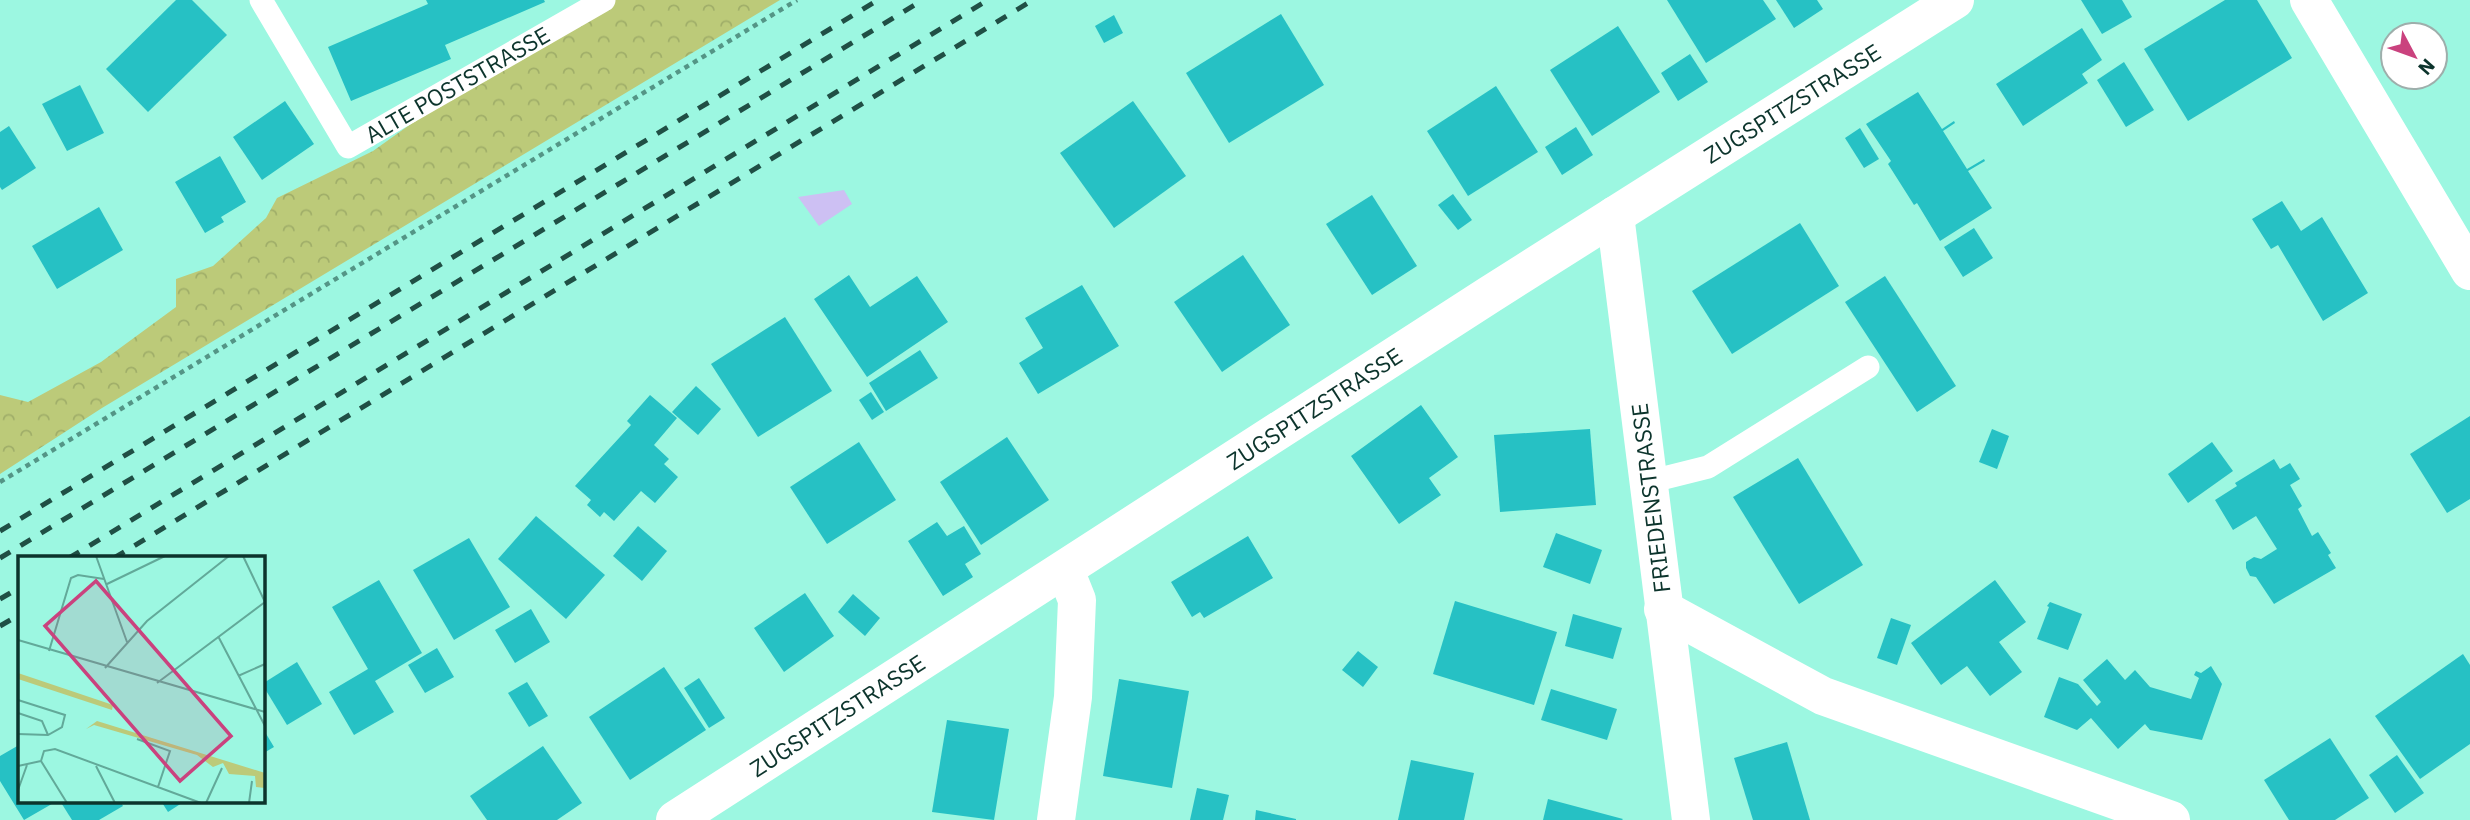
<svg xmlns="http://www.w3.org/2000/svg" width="2470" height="820" font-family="'IBM Plex Sans',sans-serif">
	<defs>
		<pattern id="forest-crowns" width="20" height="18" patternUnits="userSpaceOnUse" patternTransform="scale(1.75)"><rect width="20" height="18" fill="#bcca79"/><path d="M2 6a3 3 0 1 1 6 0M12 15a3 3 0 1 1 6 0" fill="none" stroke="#a0ae69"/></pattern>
	</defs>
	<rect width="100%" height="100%" fill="#9cf7e1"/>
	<!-- forest -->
	<path fill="url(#forest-crowns)" d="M600,0H780L102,408L0,474V395L28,402L101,362L176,307V279L213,266L266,218L277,198L373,151L485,71Z"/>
	<!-- water -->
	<path fill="#cdc0f3" d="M844,190L852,204L819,226L798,197Z"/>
	<!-- building -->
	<g fill="#26c1c4">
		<path d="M176,0H192L227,35L148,112L106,69Z"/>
		<path d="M426,0H544L545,2L445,45L451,59L351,101L328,47L428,4Z"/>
		<path d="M1667,0H1763L1776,19L1706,63Z"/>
		<path d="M1776,0H1817L1823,9L1794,28Z"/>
		<path d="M2081,0H2122L2132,17L2102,34Z"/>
		<path d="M2225,0H2257L2292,58L2188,121L2144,49Z"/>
		<path d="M1281,14L1324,85L1229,143L1186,73Z"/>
		<path d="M1114,15L1123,33L1104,43L1095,26Z"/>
		<path d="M1618,26L1660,92L1592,136L1550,70Z"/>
		<path d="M2082,28L2102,60L2082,74L2088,83L2023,126L1996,84Z"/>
		<path d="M1690,54L1708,82L1678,101L1661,73Z"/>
		<path d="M2124,62L2154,110L2126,127L2097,80Z"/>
		<path d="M80,85L104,133L67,151L42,104Z"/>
		<path d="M1496,86L1538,152L1468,196L1427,131Z"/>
		<path d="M1918,92L1942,129L1954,121L1955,123L1943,131L1967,169L1984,159L1985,161L1968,171L1992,208L1940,241L1917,203L1914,205L1888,164L1891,161L1866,124Z"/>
		<path d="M285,101L314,144L262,180L233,137Z"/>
		<path d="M1133,101L1186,176L1114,228L1060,153Z"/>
		<path d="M9,126L36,168L2,190L0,187V132Z"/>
		<path d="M1576,127L1593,155L1562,175L1545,147Z"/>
		<path d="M1860,128L1879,159L1864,168L1845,138Z"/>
		<path d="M220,156L246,202L221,217L224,222L205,233L175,182Z"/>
		<path d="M1453,194L1472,220L1458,230L1438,205Z"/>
		<path d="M1372,195L1417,266L1372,295L1326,224Z"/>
		<path d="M2282,201L2301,231L2322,217L2368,293L2323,321L2278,245L2271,249L2252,219Z"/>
		<path d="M99,207L123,250L57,289L32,246Z"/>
		<path d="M1800,223L1839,286L1732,354L1692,291Z"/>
		<path d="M1974,228L1993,258L1963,277L1944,247Z"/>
		<path d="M1243,255L1290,325L1222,372L1174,302Z"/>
		<path d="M849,275L870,307L917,276L948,322L867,377L814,299Z"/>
		<path d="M1885,276L1956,386L1917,412L1845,302Z"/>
		<path d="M1082,285L1119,346L1038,394L1019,363L1043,348L1025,318Z"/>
		<path d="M785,317L832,391L758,437L711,364Z"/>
		<path d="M920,350L938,378L886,411L869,383Z"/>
		<path d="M696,386L721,409L698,435L672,412Z"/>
		<path d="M871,392L884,412L872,420L859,400Z"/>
		<path d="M650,395L677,418L654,445L669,459L664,464L678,477L655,503L641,491L614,521L604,512L600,517L587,505L591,500L575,486L631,425L627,421Z"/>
		<path d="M1421,405L1458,457L1429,478L1441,495L1399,524L1351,456Z"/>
		<path d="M2470,416V499L2447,513L2410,454Z"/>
		<path d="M1590,429L1596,505L1500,512L1494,435Z"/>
		<path d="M1992,429L2009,436L1997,469L1979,462Z"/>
		<path d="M1007,437L1049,500L981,545L940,482Z"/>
		<path d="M859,442L896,500L827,544L790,487Z"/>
		<path d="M2212,442L2233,471L2188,503L2168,474Z"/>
		<path d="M1798,458L1863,565L1799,604L1733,497Z"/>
		<path d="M2274,459L2280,469L2290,463L2300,479L2290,485L2302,506L2298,509L2312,536L2318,532L2331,553L2328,555L2336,568L2274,604L2256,577L2250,576L2246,568V562L2254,557L2261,559L2277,549L2256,516L2233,530L2215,500L2237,486L2235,483Z"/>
		<path d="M536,516L605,575L566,619L498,559Z"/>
		<path d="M937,522L947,536L964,526L981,554L965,564L973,577L943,596L908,541Z"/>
		<path d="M638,526L667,551L642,581L613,556Z"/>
		<path d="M1556,533L1602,550L1590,584L1543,567Z"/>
		<path d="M1248,536L1273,578L1204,618L1200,612L1192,617L1171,582Z"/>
		<path d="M469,538L510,607L454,640L413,570Z"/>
		<path d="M379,580L422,653L375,681L394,712L354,735L329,692L368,669L332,607Z"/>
		<path d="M1995,580L2026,622L1999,642L2022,672L1990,696L1967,666L1941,685L1911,643Z"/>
		<path d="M805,593L834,636L784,672L754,628Z"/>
		<path d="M853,594L880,618L865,636L838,612Z"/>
		<path d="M1455,601L1557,632L1534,705L1433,674Z"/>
		<path d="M2050,602L2082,614L2068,650L2037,639L2049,607L2047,606Z"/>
		<path d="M531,609L550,642L515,663L495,630Z"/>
		<path d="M1573,614L1622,628L1613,659L1565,646Z"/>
		<path d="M1891,618L1911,625L1897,665L1877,658Z"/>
		<path d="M437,648L454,677L425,693L408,665Z"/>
		<path d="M1358,651L1378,667L1363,687L1342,670Z"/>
		<path d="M2463,654L2470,665V744L2420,779L2375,716Z"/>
		<path d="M2107,659L2125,680L2135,670L2150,687L2191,699L2199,678L2194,675L2196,671L2201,673L2211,666L2222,684L2202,740L2150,730L2145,724L2118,749L2091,718L2077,730L2044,717L2059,677L2078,684L2097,706L2101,702L2083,680Z"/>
		<path d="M297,662L322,704L287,725L262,684Z"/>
		<path d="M664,667L706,730L630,780L589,717Z"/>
		<path d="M699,678L725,718L709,728L684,688Z"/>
		<path d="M1119,679L1189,691L1172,788L1103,776Z"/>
		<path d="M527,682L548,716L529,727L508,693Z"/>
		<path d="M1551,689L1617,709L1607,740L1541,720Z"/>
		<path d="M947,720L1009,729L994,820L932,812Z"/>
		<path d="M262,727L274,747L262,754Z"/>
		<path d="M2330,738L2369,798L2335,820H2289L2264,780Z"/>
		<path d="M1787,742L1810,820H1753L1734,758Z"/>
		<path d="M19,745V801H57L24,820L0,781V756Z"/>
		<path d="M543,746L582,803L557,820H487L470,796Z"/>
		<path d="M2397,755L2424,793L2395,813L2369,775Z"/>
		<path d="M1411,760L1474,773L1464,820H1398Z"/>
		<path d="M1197,788L1229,795L1223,820H1190Z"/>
		<path d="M1548,799L1623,819L1622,820H1543Z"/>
		<path d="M60,801H120L123,806L99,820H72Z"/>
		<path d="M161,801H185L168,812Z"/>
		<path d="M1256,810L1296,819V820H1255Z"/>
	</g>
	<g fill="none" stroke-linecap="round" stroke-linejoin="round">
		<!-- path -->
		<path stroke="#549586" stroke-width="4.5" stroke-dasharray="5 5" stroke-linecap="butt" d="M0,482L797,0"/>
		<!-- lane -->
		<g stroke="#fff" stroke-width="23">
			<path d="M261,0L348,147L604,0"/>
			<path d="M1648,482L1708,467L1868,367"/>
		</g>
		<!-- street -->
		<g stroke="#fff" stroke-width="38">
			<path d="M2309,0L2470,271"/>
			<path d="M1615,215L1691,820"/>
			<path d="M1663,609L1823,696L2171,820"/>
			<path d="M675,820L1489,295L1955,0"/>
			<path d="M1056,820L1073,697L1077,600L1065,570"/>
		</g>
		<!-- rail -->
		<g stroke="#204f45" stroke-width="5" stroke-dasharray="12 12" stroke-linecap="butt">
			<path d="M0,531L878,0"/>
			<path d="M0,558L923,0"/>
			<path d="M69,558L988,0"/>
			<path d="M114,558L1033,0"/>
			<path d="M0,599L19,588"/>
			<path d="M0,626L19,615"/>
		</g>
	</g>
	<g text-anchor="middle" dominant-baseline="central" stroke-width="5" stroke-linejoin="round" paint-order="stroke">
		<!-- street labels -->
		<g font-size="23" fill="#0c342c" stroke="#fff">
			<text transform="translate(457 84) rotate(-30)">ALTE POSTSTRASSE</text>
			<text transform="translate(1792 103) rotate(-32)">ZUGSPITZSTRASSE</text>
			<text transform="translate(1314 408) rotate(-33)">ZUGSPITZSTRASSE</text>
			<text transform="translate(1650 498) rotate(-97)">FRIEDENSTRASSE</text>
			<text transform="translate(837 715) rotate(-33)">ZUGSPITZSTRASSE</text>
		</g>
	</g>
	<!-- overview -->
	<g transform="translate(18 556)">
		<rect width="247" height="247" fill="#9cf7e1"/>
		<path d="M0,117L95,149L94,154L0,123ZM79,165L247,217V232L238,231L237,220L211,218L205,207L195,211L179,199L76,169L68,173Z" fill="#bcca79"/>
		<path fill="none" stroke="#62a999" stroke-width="2" d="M78,0L109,86M225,0L247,46M89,28L147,0M200,80L247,170M0,84L247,156M31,95L53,22L60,19L86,23M87,112L129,65L211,0M220,120L247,108M139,127L247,46M0,144L47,159L44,171L30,179L0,178M0,157L24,165L30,179M119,183L152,195L140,231M23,205L26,195L37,193L183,247M23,205L49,247M0,210L23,205M78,210L97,247M0,234L9,209M188,247L204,212M231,247L234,225"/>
		<path fill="#ca427e" fill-opacity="0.15" stroke="#ca427e" stroke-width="3.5" d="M78,25L213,180L162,225L27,70Z"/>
		<rect width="247" height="247" fill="none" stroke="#0c342c" stroke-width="3.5"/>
	</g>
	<!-- north arrow -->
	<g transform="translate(2414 56) rotate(131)"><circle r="33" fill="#ffffff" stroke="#9eaeab" stroke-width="2"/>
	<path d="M0-5L12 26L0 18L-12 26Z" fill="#ca427e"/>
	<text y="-10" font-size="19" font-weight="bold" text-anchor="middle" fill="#0c342c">N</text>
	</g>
</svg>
